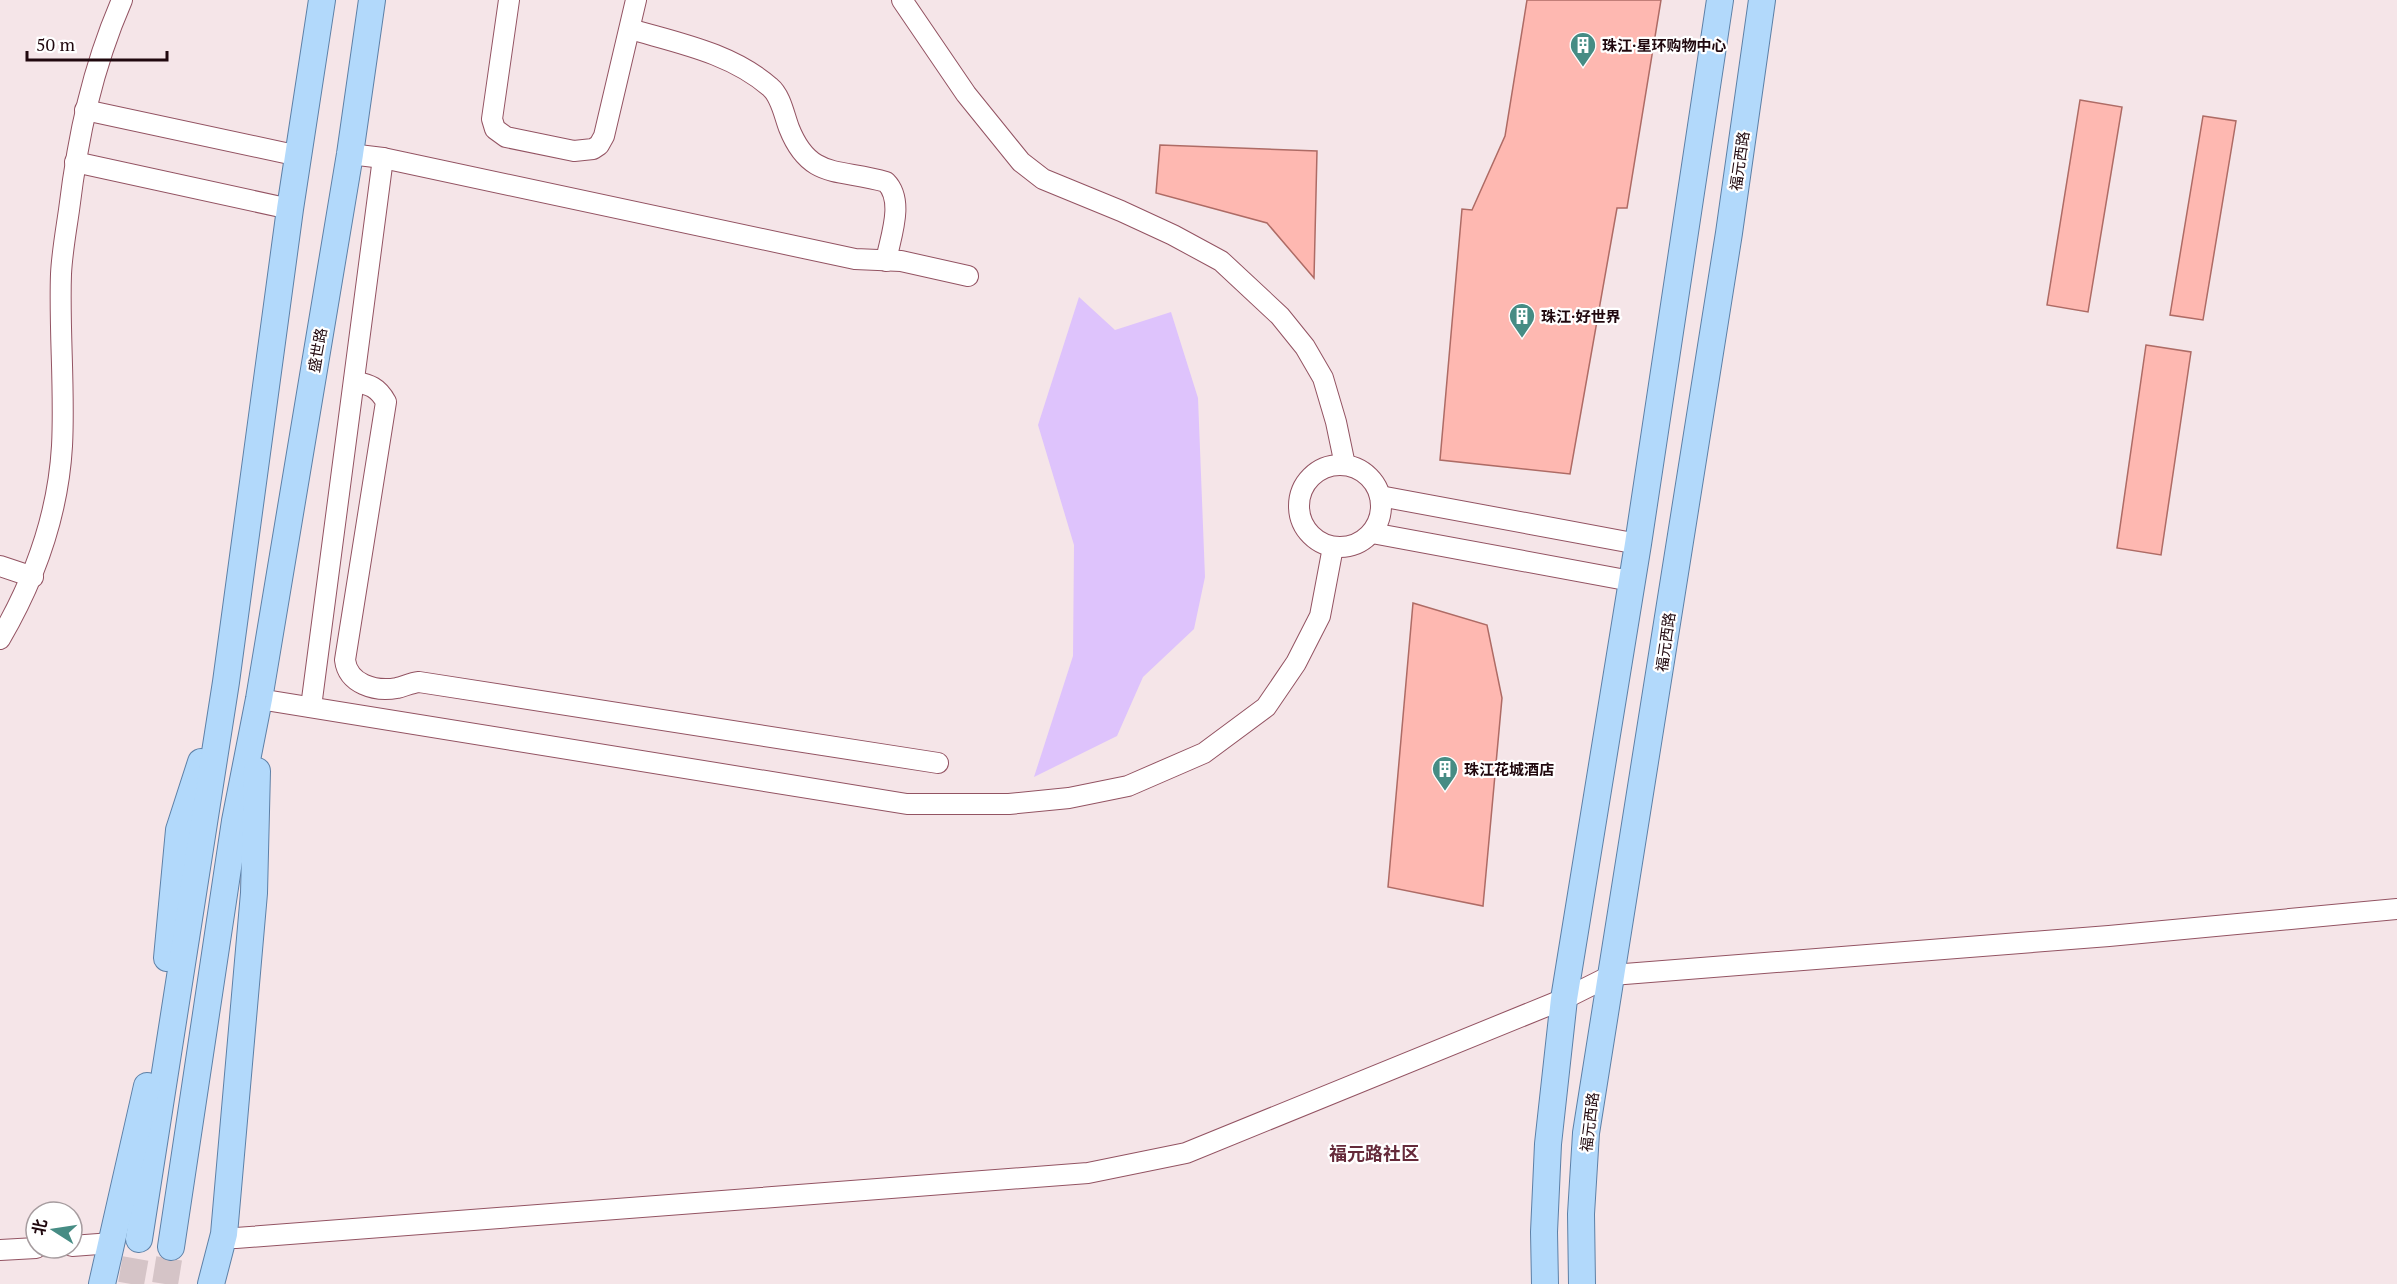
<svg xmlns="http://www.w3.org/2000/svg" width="2397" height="1284" font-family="'PT Serif','Noto Sans SC',serif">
	<rect width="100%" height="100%" fill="#f5e5e8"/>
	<!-- water -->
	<path fill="#dec3fc" d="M1079,297L1115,330L1171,312L1198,398L1205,577L1194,629L1143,677L1117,736L1034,777L1073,656L1074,545L1038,425Z"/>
	<!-- building -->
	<g fill="#feb8b1" stroke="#ae6b65" stroke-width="1.5">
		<path d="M1527,0H1661L1627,208H1617L1570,474L1440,460L1462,209L1472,210L1505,136Z"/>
		<path d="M2080,100L2122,107L2088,312L2047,305Z"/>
		<path d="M2203,116L2236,121L2203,320L2170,315Z"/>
		<path d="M1160,145L1317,151L1314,278L1267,223L1156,193Z"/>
		<path d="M2146,345L2191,352L2161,555L2117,548Z"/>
		<path d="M1413,603L1487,625L1502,698L1483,906L1388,887Z"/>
	</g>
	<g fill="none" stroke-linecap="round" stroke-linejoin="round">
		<!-- major-tunnel -->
		<g stroke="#d5c4c7" stroke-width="26" stroke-dasharray="26 13" stroke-linecap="butt">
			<path d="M131,1284L139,1239"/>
			<path d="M165,1284L171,1247"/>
		</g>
		<!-- minor casing -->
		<g stroke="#935362" stroke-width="22">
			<g id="minor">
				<path d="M509,0L492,119L495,129L506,137L574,151L593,149L599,145L604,136L636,0"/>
				<path d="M902,0L966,94L1021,162L1043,179L1121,211L1173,235L1221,261L1280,316L1305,347L1323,378L1336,422L1345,465"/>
				<path d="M630,29C678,43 731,53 770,87C781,96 784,115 789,128C810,181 840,168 886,182C905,201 890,238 886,261"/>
				<path d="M85,110L299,156"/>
				<path d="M350,154L383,158L855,259L901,261L968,276"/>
				<path d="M75,162L290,209"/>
				<path d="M354,381C370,385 378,387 386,402L345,660C348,684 375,692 397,688C405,686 411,683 419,682L938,763"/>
				<circle cx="1340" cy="506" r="41"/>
				<path d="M1380,496L1638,544"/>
				<path d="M1372,533L1631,581"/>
				<path d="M0,566L33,577"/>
				<path d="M0,639C35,579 58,516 62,446C65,389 59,331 61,274C62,253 66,231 69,210C78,136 92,69 122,0"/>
				<path d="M259,699L907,804H1009L1069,798L1128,786L1204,753L1266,707L1296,663L1320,616L1333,547"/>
				<path d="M311,707L383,158"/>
				<path d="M224,1234L236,1238L1088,1173L1186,1153L1564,999L1612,975L2109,936L2397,909"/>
				<path d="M72,1246L112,1243"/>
				<path d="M0,1250L36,1248"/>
			</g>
		</g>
		<!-- major casing -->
		<g stroke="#5d80a7" stroke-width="28">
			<g id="major">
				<path d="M167,958L179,830L201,762"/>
				<path d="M139,1239L226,682L290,209L322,0"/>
				<path d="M171,1247L235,821L259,699L350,154L372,0"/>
				<path d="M102,1284L147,1086"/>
				<path d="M211,1284L224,1234L254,893L257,771"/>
				<path d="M1545,1284L1544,1232L1548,1144L1564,999L1638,544L1720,0"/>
				<path d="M1582,1284L1581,1214L1586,1133L1729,233L1762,0"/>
			</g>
		</g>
		<!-- minor -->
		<use href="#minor" stroke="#fff" stroke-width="20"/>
		<!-- major -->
		<use href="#major" stroke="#b2d9fb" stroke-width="26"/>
	</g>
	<!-- icons -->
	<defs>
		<g id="building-pin" transform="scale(1.35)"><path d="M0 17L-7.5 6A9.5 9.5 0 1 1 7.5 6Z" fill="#468c84" stroke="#fff"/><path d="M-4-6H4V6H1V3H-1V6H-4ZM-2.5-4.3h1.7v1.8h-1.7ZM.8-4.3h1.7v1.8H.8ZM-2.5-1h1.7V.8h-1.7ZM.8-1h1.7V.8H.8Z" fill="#fff"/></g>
	</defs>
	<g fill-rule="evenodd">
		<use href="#building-pin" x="1583" y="45"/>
		<use href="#building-pin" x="1522" y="316"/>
		<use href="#building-pin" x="1445" y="769"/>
	</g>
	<g text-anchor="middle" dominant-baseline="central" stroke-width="4.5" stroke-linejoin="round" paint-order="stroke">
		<!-- poi labels -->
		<g font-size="15" font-weight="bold" fill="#20080e" stroke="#fff" text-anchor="start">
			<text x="1602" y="45">珠江·星环购物中心</text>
			<text x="1541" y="316">珠江·好世界</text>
			<text x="1464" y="769">珠江花城酒店</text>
		</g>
		<!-- street labels -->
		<g font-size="15" fill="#20080e" stroke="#fff">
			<text transform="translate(1739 161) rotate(-82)">福元西路</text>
			<text transform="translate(317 350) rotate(-80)">盛世路</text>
			<text transform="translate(1665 642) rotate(-82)">福元西路</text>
			<text transform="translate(1589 1122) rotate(-83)">福元西路</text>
		</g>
		<!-- quarter labels -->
		<g font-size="18" font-weight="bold" fill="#652a3a" stroke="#fff">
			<text x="1374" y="1153">福元路社区</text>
		</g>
	</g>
	<!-- north arrow -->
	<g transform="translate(54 1230) rotate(282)"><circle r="28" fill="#ffffff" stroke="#a69c9f" stroke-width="1.5"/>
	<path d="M0-4.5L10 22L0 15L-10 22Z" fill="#468c84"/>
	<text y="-9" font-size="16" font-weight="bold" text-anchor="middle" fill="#20080e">北</text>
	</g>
	<!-- scale -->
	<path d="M27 51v9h140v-9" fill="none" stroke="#20080e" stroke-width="3"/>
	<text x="36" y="51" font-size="18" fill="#20080e" stroke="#ffffff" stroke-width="4.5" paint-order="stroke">50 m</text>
</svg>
